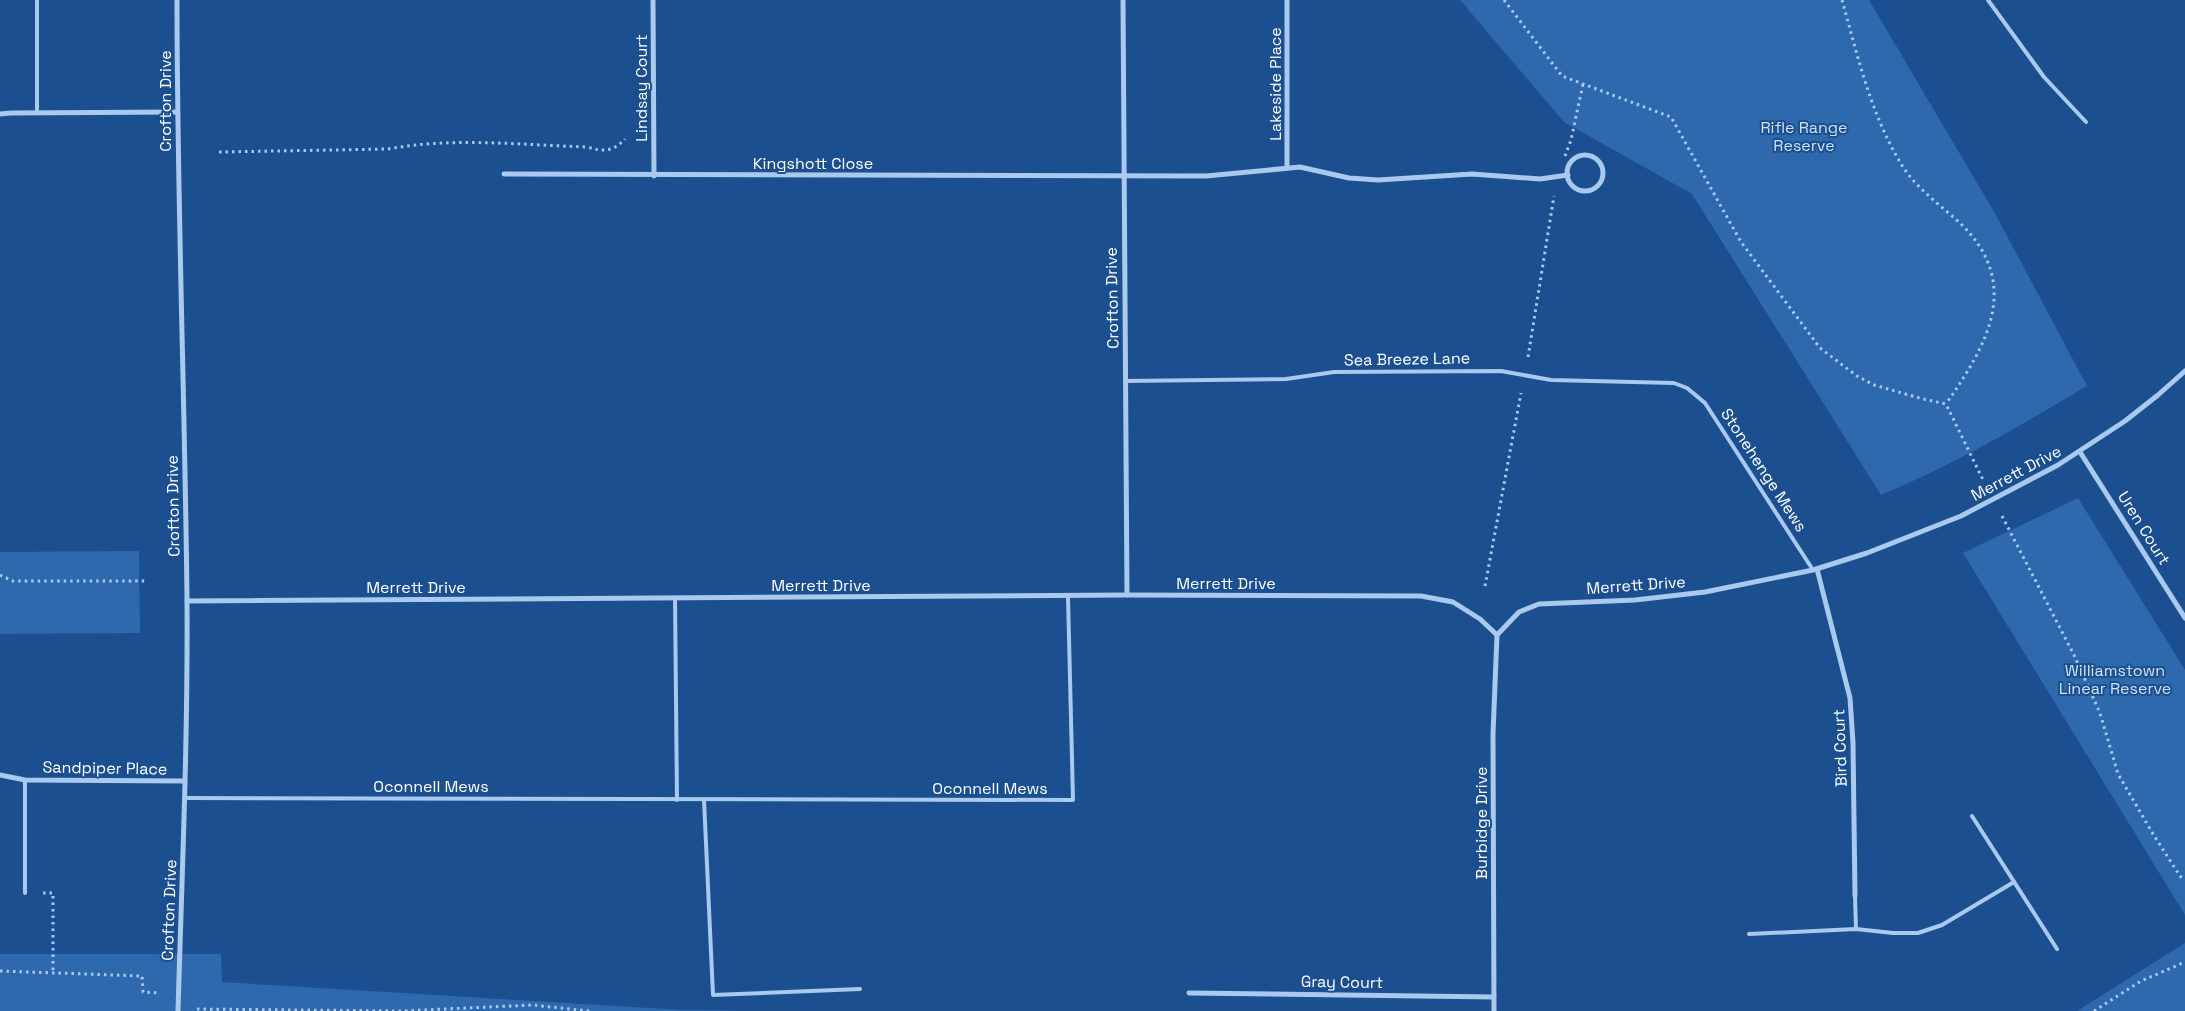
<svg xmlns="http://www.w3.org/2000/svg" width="2185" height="1011" font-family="'Space Grotesk',sans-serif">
	<rect width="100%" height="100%" fill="#1b4f8f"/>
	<!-- green -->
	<g fill="#2e69ad">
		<path d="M1460,0H1869L1996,215L2087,386C2020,426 1953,465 1881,495L1692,194L1564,122Z"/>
		<path d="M2078,498L2185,670V915L1963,553Z"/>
		<path d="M139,551L140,633L0,634V552Z"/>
		<path d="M2185,943V1011H2077Z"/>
		<path d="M0,954H221L222,982L682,1010L758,1011H0Z"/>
	</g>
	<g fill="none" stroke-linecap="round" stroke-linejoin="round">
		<!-- path -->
		<g stroke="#a9c9ee" stroke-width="3" stroke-dasharray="2.5 4" stroke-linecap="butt">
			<path d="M1504,0L1562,76L1671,117L1741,242L1820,348L1857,376L1874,385L1923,399L1946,404L1984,482"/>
			<path d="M1842,0C1858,57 1871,116 1903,167C1918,190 1942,206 1962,225C2022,285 1987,345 1946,404"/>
			<path d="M219,152L388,149C453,137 522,145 587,147C604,152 612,152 625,139"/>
			<path d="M1565,156L1571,140L1583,84"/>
			<path d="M1528,357L1554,196"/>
			<path d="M2002,516L2074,655L2100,713L2118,774L2153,834L2180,876L2185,880"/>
			<path d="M0,575L13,581H146"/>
			<path d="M1485,586L1521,393"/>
			<path d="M43,893H53V973"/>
			<path d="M0,971L142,976L143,992L159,993"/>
			<path d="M197,1009L401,1011L532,1005L589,1011"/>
			<path d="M2094,1011L2141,981L2185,962"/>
		</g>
		<!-- service -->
		<g stroke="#a9c9ee" stroke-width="4">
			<path d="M37,0V113"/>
			<path d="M1988,0L2044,77L2086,122"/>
			<path d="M1125,381L1286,379L1334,372L1501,371L1551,380L1674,383L1687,388L1705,403L1813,570"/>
			<path d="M675,598L677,800"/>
			<path d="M25,780V893"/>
			<path d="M185,798L1073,800L1068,597"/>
			<path d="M704,800L713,995L860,989"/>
			<path d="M1972,816L2057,949"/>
			<path d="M1855,896L1856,929"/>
			<path d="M1749,934L1856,929L1893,933H1918L1942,925L2014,882"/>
		</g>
		<!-- minor -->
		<g stroke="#a9c9ee" stroke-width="5">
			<path d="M177,0C177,200 185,400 187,600C188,737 182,874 178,1011"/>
			<path d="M653,0L654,176"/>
			<path d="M1123,0L1127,595"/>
			<path d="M1287,0V168"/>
			<path d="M0,114L11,113L177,112"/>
			<circle cx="1585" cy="173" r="18"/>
			<path d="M504,174L1206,176L1300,167L1349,178L1378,180L1472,174L1540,179L1568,175"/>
			<path d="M2080,452L2185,618"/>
			<path d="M1817,569L1850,698L1853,743L1855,896"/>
			<path d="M187,601L1127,595L1421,596L1453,602L1480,619L1497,635L1519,612L1539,604L1635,600L1705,592L1813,570L1867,553L1961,516L2058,465L2125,421L2158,395L2185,371"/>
			<path d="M0,775L25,780L185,781"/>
			<path d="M1189,993L1494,997"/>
			<path d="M1494,1011L1493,734L1497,635"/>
		</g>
	</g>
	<g text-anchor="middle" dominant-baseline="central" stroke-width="4" stroke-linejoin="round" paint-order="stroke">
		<!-- street labels -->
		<g font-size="16" fill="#fff" stroke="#1b4f8f">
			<text transform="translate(1275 84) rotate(-90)">Lakeside Place</text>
			<text transform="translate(641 88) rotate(-90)">Lindsay Court</text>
			<text transform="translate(165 101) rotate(-90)">Crofton Drive</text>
			<text x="813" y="163">Kingshott Close</text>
			<text transform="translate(1112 298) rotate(-91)">Crofton Drive</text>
			<text transform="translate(1407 359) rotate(-1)">Sea Breeze Lane</text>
			<text transform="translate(1764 470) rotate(57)">Stonehenge Mews</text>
			<text transform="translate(2016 473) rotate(-28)">Merrett Drive</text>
			<text transform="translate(173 506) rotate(-91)">Crofton Drive</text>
			<text transform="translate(2144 528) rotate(58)">Uren Court</text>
			<text x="1226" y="583">Merrett Drive</text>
			<text x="821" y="585">Merrett Drive</text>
			<text transform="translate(1636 585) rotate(-4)">Merrett Drive</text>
			<text x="416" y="587">Merrett Drive</text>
			<text transform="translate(1840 748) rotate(-92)">Bird Court</text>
			<text transform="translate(105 768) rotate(1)">Sandpiper Place</text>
			<text x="431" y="786">Oconnell Mews</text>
			<text x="990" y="788">Oconnell Mews</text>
			<text transform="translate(1481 823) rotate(-90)">Burbidge Drive</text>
			<text transform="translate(169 910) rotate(-88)">Crofton Drive</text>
			<text transform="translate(1342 982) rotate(1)">Gray Court</text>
		</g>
		<!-- park labels -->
		<g font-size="16" fill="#cfe3fa" stroke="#1b4f8f">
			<text x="1804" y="127">Rifle Range<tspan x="1804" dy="18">Reserve</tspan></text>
			<text x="2115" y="670">Williamstown<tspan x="2115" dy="18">Linear Reserve</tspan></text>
		</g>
	</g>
</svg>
